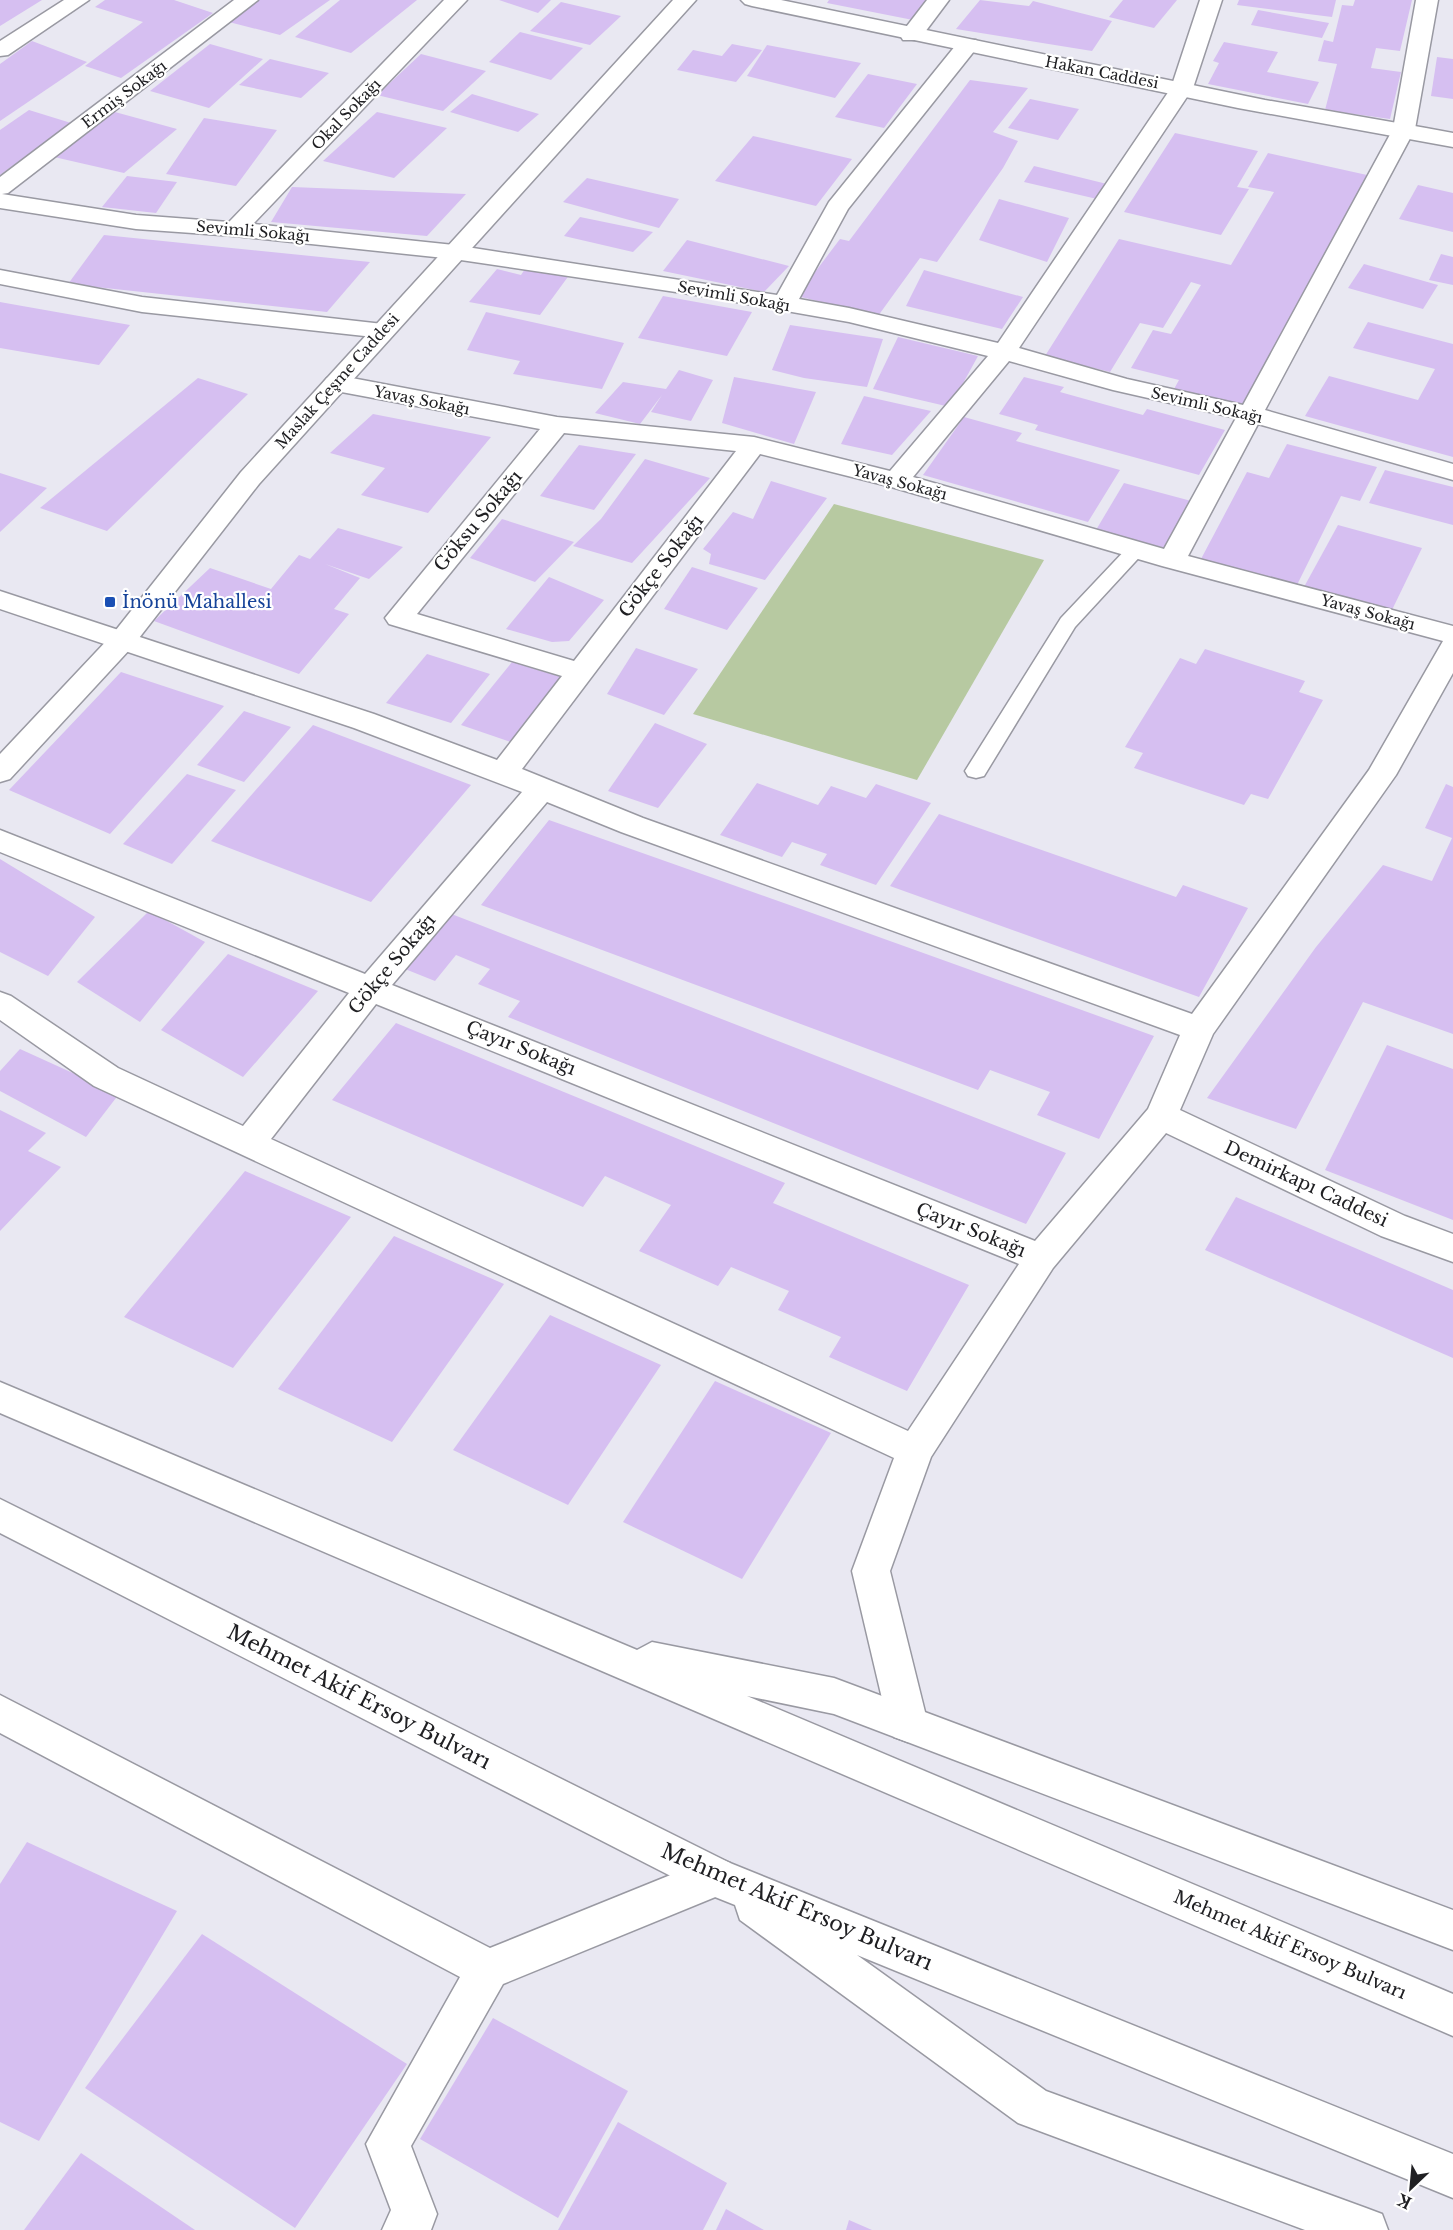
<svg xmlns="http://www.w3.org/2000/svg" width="1453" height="2230" font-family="'Libre Baskerville',serif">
	<rect width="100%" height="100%" fill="#e9e8f2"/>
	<!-- green -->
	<path fill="#b7c9a1" d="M834,504L1044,560L917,780L693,714Z"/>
	<!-- building -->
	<g fill="#d6bff1">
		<path d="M0,0H42L0,26Z"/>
		<path d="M105,0H174L213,13L121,78L85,66L143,22L95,7Z"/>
		<path d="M258,0H330L280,35L229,22Z"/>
		<path d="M340,0H417L351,53L295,37Z"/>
		<path d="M499,0H551L538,13Z"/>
		<path d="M829,0H927L913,20L827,3Z"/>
		<path d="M980,0L1029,6L1033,1L1112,21L1092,51L956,29Z"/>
		<path d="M1123,0H1177L1154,28L1109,17Z"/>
		<path d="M1239,0H1336L1332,17L1237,5Z"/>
		<path d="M1355,0H1412L1400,51L1376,48L1371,68L1401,72L1390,119L1325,110L1337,64L1318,61L1324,40L1333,42L1342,5L1353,6Z"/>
		<path d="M561,2L621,16L590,45L530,31Z"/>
		<path d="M1258,10L1329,23L1322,38L1251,25Z"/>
		<path d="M520,32L583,48L551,80L489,62Z"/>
		<path d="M32,41L87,62L0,121V64Z"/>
		<path d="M1224,42L1278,52L1267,72L1319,82L1308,104L1208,84L1219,63L1213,61Z"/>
		<path d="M210,44L263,59L209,108L150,91Z"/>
		<path d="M732,44L762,50L736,82L677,70L693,50L722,56Z"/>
		<path d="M767,45L861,63L835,98L747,76Z"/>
		<path d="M421,54L486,71L443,111L377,95Z"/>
		<path d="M1437,57L1453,59V99L1431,96Z"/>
		<path d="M270,59L329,73L301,98L239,85Z"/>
		<path d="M868,74L917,84L884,128L835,117Z"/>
		<path d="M970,80L1028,88L993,132L1018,141L1003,168L937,262L920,258L878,316L797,296L840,239L849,241Z"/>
		<path d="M472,94L539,114L518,132L450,112Z"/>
		<path d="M1030,99L1079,109L1058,140L1008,128Z"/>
		<path d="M104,109L177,129L124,173L54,157Z"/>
		<path d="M29,110L71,123L0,175V130Z"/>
		<path d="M377,112L447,128L394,178L323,161Z"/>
		<path d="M204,118L277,130L236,186L166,174Z"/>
		<path d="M1175,133L1258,151L1237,187L1249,189L1221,235L1124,212Z"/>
		<path d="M753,136L852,159L816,206L715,181Z"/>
		<path d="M1268,153L1367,175L1243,406L1174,389L1179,380L1131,368L1153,330L1171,334L1201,285L1191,282L1163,328L1140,323L1110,372L1045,356L1119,239L1231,265L1274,192L1248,187Z"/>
		<path d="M1034,166L1107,184L1097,199L1024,182Z"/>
		<path d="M127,176L177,182L156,213L102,207Z"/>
		<path d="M587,178L679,199L659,228L563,202Z"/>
		<path d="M1418,185L1453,193V232L1399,219Z"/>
		<path d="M292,187L466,194L427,236L271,222Z"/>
		<path d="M999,199L1069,218L1047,262L979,240Z"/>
		<path d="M580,217L653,232L633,252L564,236Z"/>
		<path d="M104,235L370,262L327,312L68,284Z"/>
		<path d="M687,240L789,266L764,292L663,271Z"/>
		<path d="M1441,254L1453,257V285L1429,280Z"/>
		<path d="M1364,264L1438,285L1423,309L1348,288Z"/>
		<path d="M497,269L521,275L525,269L570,274L540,315L469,302Z"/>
		<path d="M924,270L1023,297L1002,329L906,306Z"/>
		<path d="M663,296L752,312L727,356L638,338Z"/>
		<path d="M0,302L11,304L130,325L99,365L0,348Z"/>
		<path d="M486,312L541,324L624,343L602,389L513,374L520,361L467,350Z"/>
		<path d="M1368,322L1453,344V457L1305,416L1329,376L1418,400L1435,369L1353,348Z"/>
		<path d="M790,325L883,339L867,387L804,378L772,370Z"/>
		<path d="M898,337L978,356L950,407L873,389Z"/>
		<path d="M679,370L713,380L691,421L651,412L662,395L640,424L595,413L623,382L666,389Z"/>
		<path d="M734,377L816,392L794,444L722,423Z"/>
		<path d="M1024,377L1064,387L1060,392L1103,404L1143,415L1147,409L1225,430L1199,475L1035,430L1038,425L999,414Z"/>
		<path d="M198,378L248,394L107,531L40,508Z"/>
		<path d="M864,396L931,411L892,455L841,444Z"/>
		<path d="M373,414L491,437L428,513L361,495L385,468L330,453Z"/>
		<path d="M964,417L1022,433L1016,441L1120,470L1088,522L923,475Z"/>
		<path d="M1287,444L1377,467L1360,501L1341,496L1297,585L1201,559L1247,472L1269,478Z"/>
		<path d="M579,445L636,454L594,510L540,496Z"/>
		<path d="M645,459L710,478L632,563L573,546L601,519Z"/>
		<path d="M1385,470L1453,487V525L1369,503Z"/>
		<path d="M0,473L47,488L0,532Z"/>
		<path d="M771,481L827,498L765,580L709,564L711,554L703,549L733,512L753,519Z"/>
		<path d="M1124,483L1195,502L1169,549L1096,530Z"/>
		<path d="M502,519L574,542L535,582L470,558Z"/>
		<path d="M1338,525L1422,548L1391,612L1304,587Z"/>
		<path d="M338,528L403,547L369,579L325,564L360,578L334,609L349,614L299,674L154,621L210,568L271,589L299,555L310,559Z"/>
		<path d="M692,567L758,588L727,630L664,609Z"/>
		<path d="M549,577L604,600L569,641L552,642L506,629Z"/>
		<path d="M636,648L698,669L664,715L607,694Z"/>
		<path d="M1205,649L1305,681L1299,692L1323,700L1268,799L1251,794L1244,805L1134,768L1143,753L1125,747L1180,658L1196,664Z"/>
		<path d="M427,654L490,674L451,723L386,703Z"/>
		<path d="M512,662L561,677L511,742L461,725Z"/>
		<path d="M121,672L224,706L110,834L9,790Z"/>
		<path d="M244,711L291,727L244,782L197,765Z"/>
		<path d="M655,723L707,744L658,808L608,791Z"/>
		<path d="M313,725L471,785L371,902L211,841Z"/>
		<path d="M187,774L236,790L172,864L123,844Z"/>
		<path d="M757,783L818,805L831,786L866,798L876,784L931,803L876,885L820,865L827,854L792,842L782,857L720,835Z"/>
		<path d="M1446,784L1453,787V1034L1363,1002L1296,1129L1207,1098L1316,947L1383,865L1432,881L1452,838L1425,828Z"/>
		<path d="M939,814L1176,897L1183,885L1248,908L1199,997L890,886Z"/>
		<path d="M549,820L812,913L1154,1036L1099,1139L1037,1115L1050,1092L990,1070L978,1090L481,905Z"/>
		<path d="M0,859L95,917L48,976L0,952Z"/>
		<path d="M441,910L480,925L1066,1153L1026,1224L508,1017L520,1001L478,984L490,969L456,955L435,981L395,965Z"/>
		<path d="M149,911L205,942L140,1022L77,982Z"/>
		<path d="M228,954L318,991L243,1077L161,1030Z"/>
		<path d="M396,1023L785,1183L773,1203L969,1285L907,1391L829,1357L841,1337L778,1310L789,1291L731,1267L718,1286L639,1251L671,1205L605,1176L583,1207L332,1100Z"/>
		<path d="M1387,1045L1453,1069V1220L1325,1170Z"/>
		<path d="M20,1049L119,1094L86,1137L0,1091V1071Z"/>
		<path d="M0,1110L46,1133L28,1151L61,1167L0,1231Z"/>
		<path d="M245,1171L351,1217L233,1368L124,1317Z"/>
		<path d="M1236,1197L1453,1290V1358L1205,1250Z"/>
		<path d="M394,1236L504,1284L392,1442L278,1389Z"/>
		<path d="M550,1315L661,1365L568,1505L453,1450Z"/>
		<path d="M715,1381L831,1433L742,1579L623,1522Z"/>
		<path d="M27,1842L177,1911L39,2141L0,2122V1884Z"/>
		<path d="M202,1934L407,2064L295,2228L85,2088Z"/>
		<path d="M493,2018L628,2091L558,2218L420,2139Z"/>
		<path d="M618,2122L727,2183L703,2230H558Z"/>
		<path d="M81,2153L195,2230H24Z"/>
		<path d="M726,2209L764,2230H716Z"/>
		<path d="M849,2220L872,2230H846Z"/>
	</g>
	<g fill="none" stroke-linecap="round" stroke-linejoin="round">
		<!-- service casing -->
		<g stroke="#9999a2" stroke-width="3">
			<path id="service" d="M1136,544L1143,546L1146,550L1075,627L984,776L976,778L968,776L965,771L1061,618L1129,546Z"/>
		</g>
		<!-- minor casing -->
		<g stroke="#9999a2" stroke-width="3">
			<g id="minor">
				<path d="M64,0H89L8,55L0,56V41Z"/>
				<path d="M234,0H258L8,193L2,194L136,215L229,222L444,0H467L253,224L454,245L777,295L829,202L960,40H976L979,45L848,209L799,299L849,308L998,343L1171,88L1200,0H1222L1193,88L1019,348L1127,379L1243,405L1393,129L1416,0H1438L1415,129L1265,410L1453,464V480L1258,424L1188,556L1453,626V673L1396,775L1213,1034L1180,1110L1405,1216L1453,1234V1262L1381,1236L1166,1133L1053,1268L931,1457L890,1571L928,1724L922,1737L908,1742L894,1737L888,1724L852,1571L894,1458L94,1086L0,1020V992L11,996L118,1068L243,1126L349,993L0,852V830L365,974L522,792L354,728L0,609V591L374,714L497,760L562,676L389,624L385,618L540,429L336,391L327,388L323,383L327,378L336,375L557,417L754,437L890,471L988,356L849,322L696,295L454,259L235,236L136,229L0,208V177ZM1009,361L1113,390L1236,418L1164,549L913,477ZM564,433L736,451L574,661L417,614ZM760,454L888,486L1162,566L1443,641L1369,770L1192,1014L643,818L522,769ZM547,802L621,832L1180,1035L1148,1109L1035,1241L392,985ZM376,1004L1019,1264L908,1431L271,1139Z"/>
				<path d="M927,0H949L919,40H903L900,35Z"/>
				<path d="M0,270L142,297L383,324L392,326L395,331L392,336L383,338L142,312L0,284Z"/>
				<path d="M0,1695L490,1948L715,1857L730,1863L736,1877L730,1891L503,1984L411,2146L437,2214L431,2230H382L391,2210L366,2144L460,1977L0,1733Z"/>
			</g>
		</g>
		<!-- tertiary casing -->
		<g stroke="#9999a2" stroke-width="3">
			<g id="tertiary">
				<path d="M673,0H696L259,484L132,647L10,779L0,782V754L112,635L241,472Z"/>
				<path d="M741,0H781L1265,100L1426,128L1453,133V147L1238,108L752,6L745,4Z"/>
			</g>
		</g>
		<!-- primary casing -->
		<g stroke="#9999a2" stroke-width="3">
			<g id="primary">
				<path d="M0,1382L637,1650L652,1642L834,1678L1453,1910V1950L834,1714L747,1696L1453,1994V2036L0,1413Z"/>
				<path d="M0,1499L730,1863L1453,2154V2198L857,1955L1046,2091L1366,2208L1382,2214L1388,2230H1305L1018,2123L740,1920L735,1905L700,1891L0,1533Z"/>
			</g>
		</g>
		<!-- service -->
		<use href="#service" fill="#fff" fill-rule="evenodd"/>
		<!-- minor -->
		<use href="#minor" fill="#fff" fill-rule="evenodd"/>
		<!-- tertiary -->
		<use href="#tertiary" fill="#fff" fill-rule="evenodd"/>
		<!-- primary -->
		<use href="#primary" fill="#fff" fill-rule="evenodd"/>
	</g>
	<!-- markers -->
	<rect fill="#1a4fb4" stroke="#fff" stroke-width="2" x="104" y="596" width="12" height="12" rx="3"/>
	<g text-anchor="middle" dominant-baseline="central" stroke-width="4.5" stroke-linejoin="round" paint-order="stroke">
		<!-- far-street labels -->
		<g font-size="15" fill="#202023" stroke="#fff">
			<text transform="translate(1102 72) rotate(11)">Hakan Caddesi</text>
			<text transform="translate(124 94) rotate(-37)">Ermiş Sokağı</text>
			<text transform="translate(346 114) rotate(-46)">Okal Sokağı</text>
			<text transform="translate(253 231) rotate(5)">Sevimli Sokağı</text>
			<text transform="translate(734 296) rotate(10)">Sevimli Sokağı</text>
			<text transform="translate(337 381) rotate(-48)">Maslak Çeşme Caddesi</text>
			<text transform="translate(422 400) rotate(11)">Yavaş Sokağı</text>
			<text transform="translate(1207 405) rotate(13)">Sevimli Sokağı</text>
			<text transform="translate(900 482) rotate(15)">Yavaş Sokağı</text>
			<text transform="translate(1368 612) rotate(15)">Yavaş Sokağı</text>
		</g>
		<!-- street labels -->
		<g font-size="18" fill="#202023" stroke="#fff">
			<text transform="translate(478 521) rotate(-50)">Göksu Sokağı</text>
			<text transform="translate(661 566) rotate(-52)">Gökçe Sokağı</text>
			<text transform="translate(392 964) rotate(-50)">Gökçe Sokağı</text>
			<text transform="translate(521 1048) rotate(22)">Çayır Sokağı</text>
			<text transform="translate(1306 1184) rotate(25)">Demirkapı Caddesi</text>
			<text transform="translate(971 1230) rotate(22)">Çayır Sokağı</text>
			<text transform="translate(1290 1945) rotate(23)">Mehmet Akif Ersoy Bulvarı</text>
		</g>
		<!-- transit labels -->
		<g font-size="18" fill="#164399" stroke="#fff" text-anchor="start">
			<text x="122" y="602">İnönü Mahallesi</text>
		</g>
		<!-- near-street labels -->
		<g font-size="21" fill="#202023" stroke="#fff">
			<text transform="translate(359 1697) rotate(27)">Mehmet Akif Ersoy Bulvarı</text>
			<text transform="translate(797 1907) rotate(23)">Mehmet Akif Ersoy Bulvarı</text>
		</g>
	</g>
	<!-- north arrow -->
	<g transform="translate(1411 2188) rotate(206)" stroke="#ffffff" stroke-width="4.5" paint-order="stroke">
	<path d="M0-4.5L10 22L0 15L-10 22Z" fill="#202023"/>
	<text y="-9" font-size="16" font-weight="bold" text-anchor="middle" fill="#202023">K</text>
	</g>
</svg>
